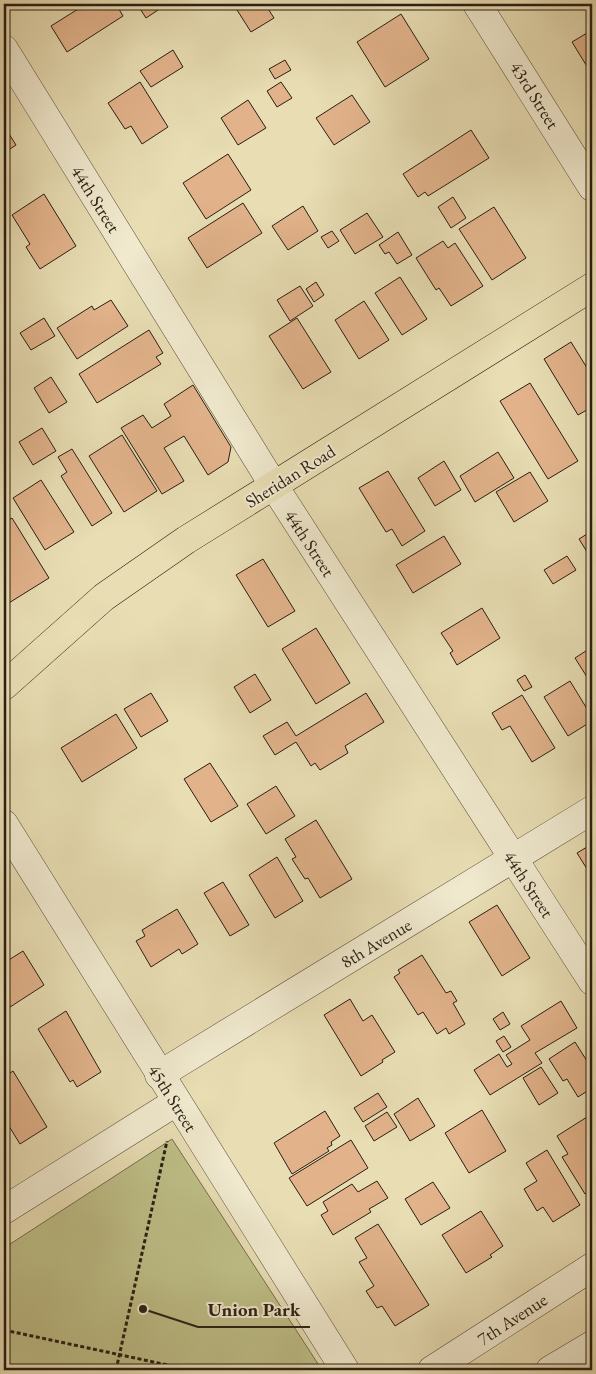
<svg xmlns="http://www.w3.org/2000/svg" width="596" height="1374" font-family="'EB Garamond',serif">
	<rect width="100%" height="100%" fill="#e8ddb3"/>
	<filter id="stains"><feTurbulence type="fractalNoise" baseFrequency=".004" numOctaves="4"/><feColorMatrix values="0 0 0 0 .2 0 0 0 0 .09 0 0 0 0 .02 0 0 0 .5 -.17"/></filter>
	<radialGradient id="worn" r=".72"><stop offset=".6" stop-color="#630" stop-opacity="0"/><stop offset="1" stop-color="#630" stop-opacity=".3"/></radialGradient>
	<!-- green -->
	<path fill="#bebe87" stroke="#746e4d" d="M172,1139L322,1370H4V1248Z"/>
	<!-- building -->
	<g fill="#e2b38b" stroke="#291e13">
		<path d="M86,4H116L123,16L67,52L51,26Z"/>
		<path d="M137,4H167L146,18Z"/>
		<path d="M247,4H265L274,18L251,32L237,10Z"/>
		<path d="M401,14L429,59L385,87L357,42Z"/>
		<path d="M592,30V73H591L572,42Z"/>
		<path d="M173,50L183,67L151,87L140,71Z"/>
		<path d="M285,60L291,70L275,79L269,69Z"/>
		<path d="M140,82L168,127L142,144L131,126L125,129L108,103Z"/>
		<path d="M281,82L292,98L277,107L267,91Z"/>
		<path d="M352,95L370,122L334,145L316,118Z"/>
		<path d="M248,100L266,128L238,145L221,118Z"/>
		<path d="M4,126L16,145L4,153Z"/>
		<path d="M471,130L489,158L428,196L425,192L418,197L403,174Z"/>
		<path d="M228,154L251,190L206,219L183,183Z"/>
		<path d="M44,194L76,246L40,269L26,247L30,244L12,215Z"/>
		<path d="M453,197L466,218L451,228L438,207Z"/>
		<path d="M243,203L262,233L207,268L188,238Z"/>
		<path d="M303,206L318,231L288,250L272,226Z"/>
		<path d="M494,207L526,258L492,280L459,229Z"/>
		<path d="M367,213L383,237L355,254L340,230Z"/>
		<path d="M332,231L339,241L328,248L321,237Z"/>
		<path d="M398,232L412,255L397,264L389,252L385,254L379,245Z"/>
		<path d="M443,241L448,248L455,243L483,286L451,306L439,288L436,290L416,258Z"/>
		<path d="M400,277L427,319L402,335L375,293Z"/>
		<path d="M316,282L324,295L314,302L306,289Z"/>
		<path d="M300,286L313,306L290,321L277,300Z"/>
		<path d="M111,300L128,326L77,359L57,328L92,306L94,310Z"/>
		<path d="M364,301L389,340L359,359L335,320Z"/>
		<path d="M44,318L55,336L31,350L20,333Z"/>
		<path d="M297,318L331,372L303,389L269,336Z"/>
		<path d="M149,330L163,353L156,357L161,364L97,403L79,374Z"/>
		<path d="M571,342L592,376V407L578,415L544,359Z"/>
		<path d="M51,377L67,402L49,413L34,388Z"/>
		<path d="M530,383L578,461L548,479L500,401Z"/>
		<path d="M193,385L231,447L228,462L208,475L184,436L164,448L184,481L162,494L121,428L143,415L152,428L171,416L164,404Z"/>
		<path d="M42,428L56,451L33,465L19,442Z"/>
		<path d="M122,435L157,491L124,512L89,456Z"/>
		<path d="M72,449L112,513L92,526L61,476L67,472L58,457Z"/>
		<path d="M498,452L514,478L475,502L460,476Z"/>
		<path d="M444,461L461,490L435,506L418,478Z"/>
		<path d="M388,471L425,531L402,546L392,529L386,532L359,488Z"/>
		<path d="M530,472L548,501L514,522L496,492Z"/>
		<path d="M41,480L74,532L45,550L13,498Z"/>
		<path d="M12,518L49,578L4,606V523Z"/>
		<path d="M592,531V560L579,539Z"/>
		<path d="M444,536L461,564L413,593L396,565Z"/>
		<path d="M567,556L576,570L553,584L544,570Z"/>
		<path d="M263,559L295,611L268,627L236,575Z"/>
		<path d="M482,608L500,638L457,665L450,653L453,651L441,633Z"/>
		<path d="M316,628L350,683L316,704L282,649Z"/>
		<path d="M592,647V685L575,658Z"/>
		<path d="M255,674L271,700L250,713L234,687Z"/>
		<path d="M525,675L532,687L524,691L517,680Z"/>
		<path d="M570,681L592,717V721L568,736L544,697Z"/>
		<path d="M151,693L168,721L141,737L124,709Z"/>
		<path d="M366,693L384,722L345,746L348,753L320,770L315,763L311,766L296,742L275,755L263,736L287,722L296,736Z"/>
		<path d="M522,695L555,748L532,762L510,726L502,730L492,713Z"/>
		<path d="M116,714L137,748L82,782L61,748Z"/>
		<path d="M210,763L238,806L211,822L184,779Z"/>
		<path d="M276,786L295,816L266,834L247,804Z"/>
		<path d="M316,820L352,879L320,898L308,878L305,879L292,859L296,857L285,839Z"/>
		<path d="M592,844V877L577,853Z"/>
		<path d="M277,857L303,901L275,918L249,875Z"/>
		<path d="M223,882L249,925L230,936L204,893Z"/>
		<path d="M497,905L530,958L502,976L469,922Z"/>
		<path d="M177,909L198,944L182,954L179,949L151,967L136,941L145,936L142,930Z"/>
		<path d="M23,951L44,985L4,1011V963Z"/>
		<path d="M422,955L446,993L451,991L457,1001L453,1003L465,1024L449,1034L446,1028L437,1034L423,1012L418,1015L394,977L400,973L398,970Z"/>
		<path d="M350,999L363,1021L372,1015L395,1052L382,1060L383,1062L361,1076L324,1015Z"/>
		<path d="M561,1001L577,1028L535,1053L542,1063L490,1095L474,1070L499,1054L507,1067L512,1064L506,1055L530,1040L521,1026Z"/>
		<path d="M66,1011L101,1072L77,1087L73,1080L70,1082L38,1029Z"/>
		<path d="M503,1012L510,1024L500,1030L493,1019Z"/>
		<path d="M504,1036L511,1047L503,1052L496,1041Z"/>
		<path d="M575,1042L592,1069V1088L578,1097L567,1079L563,1081L549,1059Z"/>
		<path d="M541,1067L558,1093L539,1105L523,1078Z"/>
		<path d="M13,1071L47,1127L20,1144L4,1118V1077Z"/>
		<path d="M378,1093L387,1107L363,1122L354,1108Z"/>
		<path d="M418,1098L435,1126L410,1141L394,1114Z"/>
		<path d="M482,1110L506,1151L469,1173L445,1133Z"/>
		<path d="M325,1111L340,1136L331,1142L332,1145L327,1148L329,1151L292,1174L274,1143Z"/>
		<path d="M387,1112L397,1127L374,1141L365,1126Z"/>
		<path d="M587,1117L592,1126V1191L591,1190L585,1194L562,1157L568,1154L557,1136Z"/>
		<path d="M351,1140L368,1168L307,1206L289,1178Z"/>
		<path d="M547,1150L580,1205L553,1222L543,1207L537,1211L524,1189L537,1181L526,1163Z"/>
		<path d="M377,1181L388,1198L369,1209L371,1212L333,1235L321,1215L328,1211L323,1202L352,1184L358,1192Z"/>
		<path d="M433,1182L450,1208L421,1225L405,1199Z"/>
		<path d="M481,1211L503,1246L490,1255L492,1257L466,1273L442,1235Z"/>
		<path d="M378,1224L429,1305L395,1326L382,1306L377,1308L366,1291L374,1286L359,1262L367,1258L355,1238Z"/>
	</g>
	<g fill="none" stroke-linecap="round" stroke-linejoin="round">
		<!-- minor casing -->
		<g stroke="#594e3b" stroke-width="29">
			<g id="minor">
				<path d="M477,4L592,187"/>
				<path d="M4,49L274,486L592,981"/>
				<path d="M4,824L345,1370"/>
				<path d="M159,1075L592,810"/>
				<path d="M4,1210L176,1102"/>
				<path d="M432,1370L592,1267"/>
				<path d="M550,1370L592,1345"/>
			</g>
		</g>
		<!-- major casing -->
		<g stroke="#291e13" stroke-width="29">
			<path id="major" d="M4,686L104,597L186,540L592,287"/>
		</g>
		<!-- path -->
		<g stroke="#291e13" stroke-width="3" stroke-dasharray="4 2.5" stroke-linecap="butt">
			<path d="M4,1330L191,1370"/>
			<path d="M116,1370L167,1141"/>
		</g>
		<!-- minor -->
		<use href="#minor" stroke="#f0e9ce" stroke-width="28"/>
		<!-- major -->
		<use href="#major" stroke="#e8ddb3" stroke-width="28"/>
	</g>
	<g text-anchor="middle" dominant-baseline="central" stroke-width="4" stroke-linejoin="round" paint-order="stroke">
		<!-- street labels -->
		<g font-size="18" fill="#291e13" stroke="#f0e9ce">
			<text transform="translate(535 95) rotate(58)">43rd Street</text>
			<text transform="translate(96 199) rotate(58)">44th Street</text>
			<text transform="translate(290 476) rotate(-32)">Sheridan Road</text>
			<text transform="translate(310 543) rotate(57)">44th Street</text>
			<text transform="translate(529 884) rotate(57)">44th Street</text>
			<text transform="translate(376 943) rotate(-31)">8th Avenue</text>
			<text transform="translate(173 1098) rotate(58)">45th Street</text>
			<text transform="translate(512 1319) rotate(-33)">7th Avenue</text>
		</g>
	</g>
	<!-- callouts -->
	<path fill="none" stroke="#291e13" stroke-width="2" d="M143 1309L198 1327H310"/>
	<circle fill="#291e13" stroke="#f0e9ce" stroke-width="2" cx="143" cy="1309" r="5"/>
	<g font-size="19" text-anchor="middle" font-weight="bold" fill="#291e13" stroke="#f0e9ce" stroke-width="4" stroke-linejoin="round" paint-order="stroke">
		<text x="254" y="1316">Union Park</text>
	</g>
	<!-- margin -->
	<rect width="596" height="1374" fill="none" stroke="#e8ddb3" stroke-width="20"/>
	<rect x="5" y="5" width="586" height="1364" fill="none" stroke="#291e13" stroke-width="2.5"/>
	<rect x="10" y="10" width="576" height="1354" fill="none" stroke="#291e13"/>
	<rect width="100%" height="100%" filter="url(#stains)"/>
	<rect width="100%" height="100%" fill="url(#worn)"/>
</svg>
